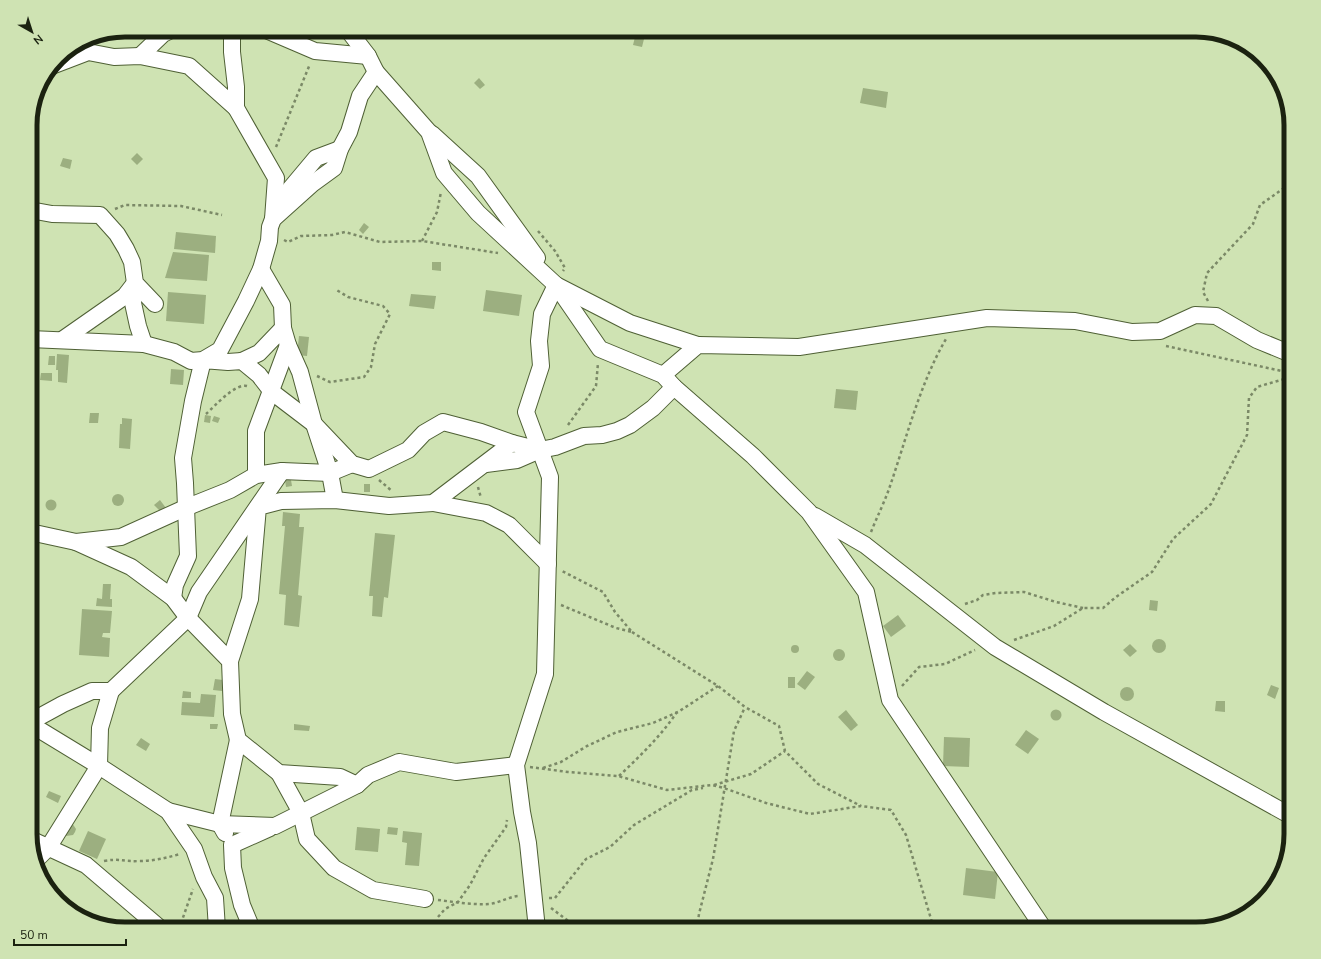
<svg xmlns="http://www.w3.org/2000/svg" width="1321" height="959" font-family="'Nunito Sans',sans-serif">
	<rect width="100%" height="100%" fill="#cfe3b3"/>
	<!-- building -->
	<g fill="#9caf80">
		<path d="M635,37L644,39L642,47L633,45Z"/>
		<path d="M479,78L485,85L480,89L474,83Z"/>
		<path d="M41,82H43V90H38Z"/>
		<path d="M863,88L888,92L886,108L860,103Z"/>
		<path d="M34,105H39L38,120L30,119Z"/>
		<path d="M137,153L143,159L137,165L131,159Z"/>
		<path d="M63,158L72,160L70,169L60,166Z"/>
		<path d="M364,223L369,227L363,234L359,230Z"/>
		<path d="M176,232L216,236L215,253L174,249Z"/>
		<path d="M173,252L209,255L207,281L165,278Z"/>
		<path d="M432,262H441V271L432,270Z"/>
		<path d="M30,279L34,280L31,293H30Z"/>
		<path d="M486,290L522,295L519,316L483,311Z"/>
		<path d="M168,292L206,295L204,324L166,321Z"/>
		<path d="M411,294L436,296L434,309L409,306Z"/>
		<path d="M299,336L309,337L307,356L297,355Z"/>
		<path d="M30,350H39L38,363H30Z"/>
		<path d="M57,354L69,355L67,383L58,382V370H56Z"/>
		<path d="M49,356H55V365H48Z"/>
		<path d="M171,369L184,370L183,385L170,384Z"/>
		<path d="M41,373H52V381L40,380Z"/>
		<path d="M836,389L858,391L856,410L834,408Z"/>
		<path d="M90,413H99L98,423H89Z"/>
		<path d="M205,415L211,416L210,423L204,422Z"/>
		<path d="M214,416L220,418L218,423L212,421Z"/>
		<path d="M122,418L132,419L130,449L119,448L120,424H122Z"/>
		<path d="M285,480H291L292,486L286,487Z"/>
		<rect x="364" y="484" width="6" height="8"/>
		<circle cx="118" cy="500" r="6"/>
		<circle cx="51" cy="505" r="5.5"/>
		<path d="M160,500L166,508L161,512L154,505Z"/>
		<path d="M283,512L300,514L299,527H304L298,595L302,596L299,627L284,625L286,595L279,594L285,526H282Z"/>
		<path d="M375,533L395,535L388,598L384,597L382,617L372,616L373,596H369Z"/>
		<path d="M103,584H111L110,599H112V607L96,606L97,598L102,599Z"/>
		<path d="M1150,600L1158,601L1157,611L1149,610Z"/>
		<path d="M82,609L112,611L110,633H103L102,637L110,638L109,657L79,655Z"/>
		<path d="M898,615L906,626L891,637L883,626Z"/>
		<circle cx="1159" cy="646" r="7"/>
		<path d="M1130,644L1137,651L1130,657L1123,650Z"/>
		<circle cx="795" cy="649" r="4"/>
		<circle cx="839" cy="655" r="6"/>
		<path d="M807,671L815,677L805,690L797,684Z"/>
		<rect x="788" y="677" width="7" height="11"/>
		<path d="M215,679L223,680L222,691L213,690Z"/>
		<path d="M1271,685L1279,688L1275,699L1267,695Z"/>
		<circle cx="1127" cy="694" r="7"/>
		<path d="M183,691L191,692V698H182Z"/>
		<path d="M201,694L216,695L214,717L181,715L182,702L200,703Z"/>
		<path d="M1216,701H1225V712L1215,711Z"/>
		<circle cx="1056" cy="715" r="5.5"/>
		<path d="M846,710L858,725L851,731L838,717Z"/>
		<path d="M210,724H218L217,729H210Z"/>
		<path d="M294,724L310,726L309,731L294,730Z"/>
		<path d="M1026,730L1039,739L1028,754L1015,745Z"/>
		<path d="M944,737L970,738L969,767L943,766Z"/>
		<path d="M141,738L150,744L146,751L136,745Z"/>
		<path d="M49,791L61,796L58,803L46,797Z"/>
		<path d="M72,823L76,829L75,832L73,835L66,836L63,834Z"/>
		<path d="M357,827L380,829L378,852L355,850Z"/>
		<path d="M388,827L398,828L397,835L387,834Z"/>
		<path d="M88,831L106,839L97,859L79,851Z"/>
		<path d="M403,831L422,833L419,866L405,865L407,843L402,842Z"/>
		<path d="M966,868L998,872L995,899L963,895Z"/>
		<path d="M955,925H966L965,929H954Z"/>
	</g>
	<g fill="none" stroke-linecap="round" stroke-linejoin="round">
		<!-- minor casing -->
		<g stroke="#4f6035" stroke-width="18">
			<g id="minor">
				<path d="M232,30V52L236,87V108L276,178L273,219"/>
				<path d="M266,30L315,51L368,56"/>
				<path d="M348,30L368,56L376,72L429,132L444,173L478,213L556,285L600,349L663,375L674,387L753,456L809,512L866,592L890,700L1044,929"/>
				<path d="M140,56L163,34L171,30"/>
				<path d="M54,65L88,52L114,57L140,56L189,66L236,108"/>
				<path d="M432,134L478,176L537,258"/>
				<path d="M281,206L290,189L316,158L340,149"/>
				<path d="M30,210L52,214L100,215L117,234L126,249L132,262L135,283L155,304"/>
				<path d="M261,269L282,305L283,328L288,345L300,372L314,424L330,473L335,500"/>
				<path d="M135,283L133,303L138,326L144,344"/>
				<path d="M30,339L144,344L174,352L191,361L203,360L220,350L246,301L261,269L269,241L270,227L273,219L312,184L334,168L340,149L349,132L360,96L376,72"/>
				<path d="M62,340L125,296L135,283"/>
				<path d="M242,361L259,353L283,328"/>
				<path d="M663,375L698,345L799,347L987,318L1075,321L1132,332L1160,331L1195,315L1216,316L1257,340L1291,354"/>
				<path d="M486,464L517,460L540,450"/>
				<path d="M256,475V431L288,345"/>
				<path d="M433,503L486,513L509,525L548,564"/>
				<path d="M815,516L865,545L995,647L1104,712L1291,816"/>
				<path d="M30,532L76,542L121,537L185,508L230,490L256,475L282,471L330,473L352,464"/>
				<path d="M76,542L131,567L173,598L188,618L230,661L232,714L238,740L279,773L340,777L357,785"/>
				<path d="M173,598L175,585L188,556L185,483L183,458L193,401L203,360L228,362L242,361L259,375L272,392L314,424L352,464L369,469L408,450L424,433L443,422L481,432L512,443L540,450L555,447L584,436L602,435L617,431L630,425L653,408L674,387"/>
				<path d="M230,661L250,599L258,507L281,501L335,500L389,506L433,503L512,443"/>
				<path d="M111,691L100,728L99,766L168,811L194,849L204,877L215,898L217,929"/>
				<path d="M30,722L63,704L92,691H111L188,618L199,592L282,471"/>
				<path d="M30,724L99,766L48,848L36,860"/>
				<path d="M279,773L301,813L307,839L334,868L373,890L425,899"/>
				<path d="M168,811L220,824L275,826L357,785L368,775L399,762L456,772L516,765"/>
				<path d="M225,833L220,824L238,740"/>
				<path d="M30,839L86,865L161,929"/>
				<path d="M252,929L242,905L233,868L232,845L270,828"/>
				<path d="M537,929L528,843L522,812L516,765L545,674L550,477L526,412L541,366L539,341L542,314L556,285L630,323L698,345"/>
			</g>
		</g>
		<!-- path -->
		<g stroke="#7b8967" stroke-width="2.5" stroke-dasharray="3 3" stroke-linecap="butt">
			<path d="M276,147L310,64"/>
			<path d="M115,209L125,205L181,206L222,215"/>
			<path d="M538,231L555,251L565,268L563,271"/>
			<path d="M284,240L288,242L301,236L332,235L345,232L380,242L422,241L498,253"/>
			<path d="M422,241L437,212L441,192"/>
			<path d="M1208,301L1203,292L1207,273L1253,224L1260,205L1291,183"/>
			<path d="M1166,346L1291,373"/>
			<path d="M317,376L330,382L364,377L371,367L375,344L390,314L383,306L348,297L335,289"/>
			<path d="M206,414C215,406 235,383 247,386"/>
			<path d="M568,425L596,386L598,363"/>
			<path d="M379,480L392,491"/>
			<path d="M478,487L481,498"/>
			<path d="M871,532C877,517 884,503 889,489C906,440 920,383 946,339"/>
			<path d="M965,604L977,600L983,595L996,593L1024,592L1056,602L1083,608"/>
			<path d="M561,605L616,628L632,632L615,612L603,592L562,571"/>
			<path d="M632,632L718,686L745,707L779,726L785,751L818,784L861,806"/>
			<path d="M1014,640L1054,626L1083,608H1103L1116,597L1152,572L1173,539L1211,504L1247,435L1249,398L1257,387L1291,377"/>
			<path d="M902,686L919,667L945,664L975,650"/>
			<path d="M530,767L568,772L618,776L667,790L712,785L724,788L766,803L810,814L861,806L891,810L906,835L934,929"/>
			<path d="M543,768L561,762L587,746L617,732L653,723L678,712L718,686"/>
			<path d="M619,776C640,756 661,736 677,712"/>
			<path d="M714,785L751,774L785,751"/>
			<path d="M104,861C119,858 125,862 139,861C153,861 166,858 180,854"/>
			<path d="M549,898H555L586,859L610,847L634,825L692,790L703,788"/>
			<path d="M438,900C455,902 472,905 489,904C500,903 509,896 520,896"/>
			<path d="M551,908L579,929"/>
			<path d="M179,929L193,889"/>
			<path d="M438,929V917L445,909L458,902L470,885L484,858L506,827L507,820"/>
			<path d="M697,929L699,914L713,859L734,731L745,707"/>
		</g>
		<!-- minor -->
		<use href="#minor" stroke="#fff" stroke-width="16"/>
	</g>
	<!-- crop -->
	<path d="M0 0H1321V959H0ZM125 37H1196A88 88 0 0 1 1284 125V834A88 88 0 0 1 1196 922H125A88 88 0 0 1 37 834V125A88 88 0 0 1 125 37Z" fill="#cfe3b3" fill-rule="evenodd"/>
	<path fill="none" stroke="#1b2210" stroke-width="5" d="M125 37H1196A88 88 0 0 1 1284 125V834A88 88 0 0 1 1196 922H125A88 88 0 0 1 37 834V125A88 88 0 0 1 125 37Z"/>
	<!-- north arrow -->
	<g transform="translate(32 32) rotate(141)" stroke="#cfe3b3" stroke-width="3" paint-order="stroke">
	<path d="M0-3L7 15L0 10L-7 15Z" fill="#1b2210"/>
	<text y="-6" font-size="11" font-weight="bold" text-anchor="middle" fill="#1b2210">N</text>
	</g>
	<!-- scale -->
	<path d="M14 939v6h112v-6" fill="none" stroke="#1b2210" stroke-width="2"/>
	<text x="20" y="939" font-size="12" fill="#1b2210" stroke="#cfe3b3" stroke-width="3" paint-order="stroke">50 m</text>
</svg>
